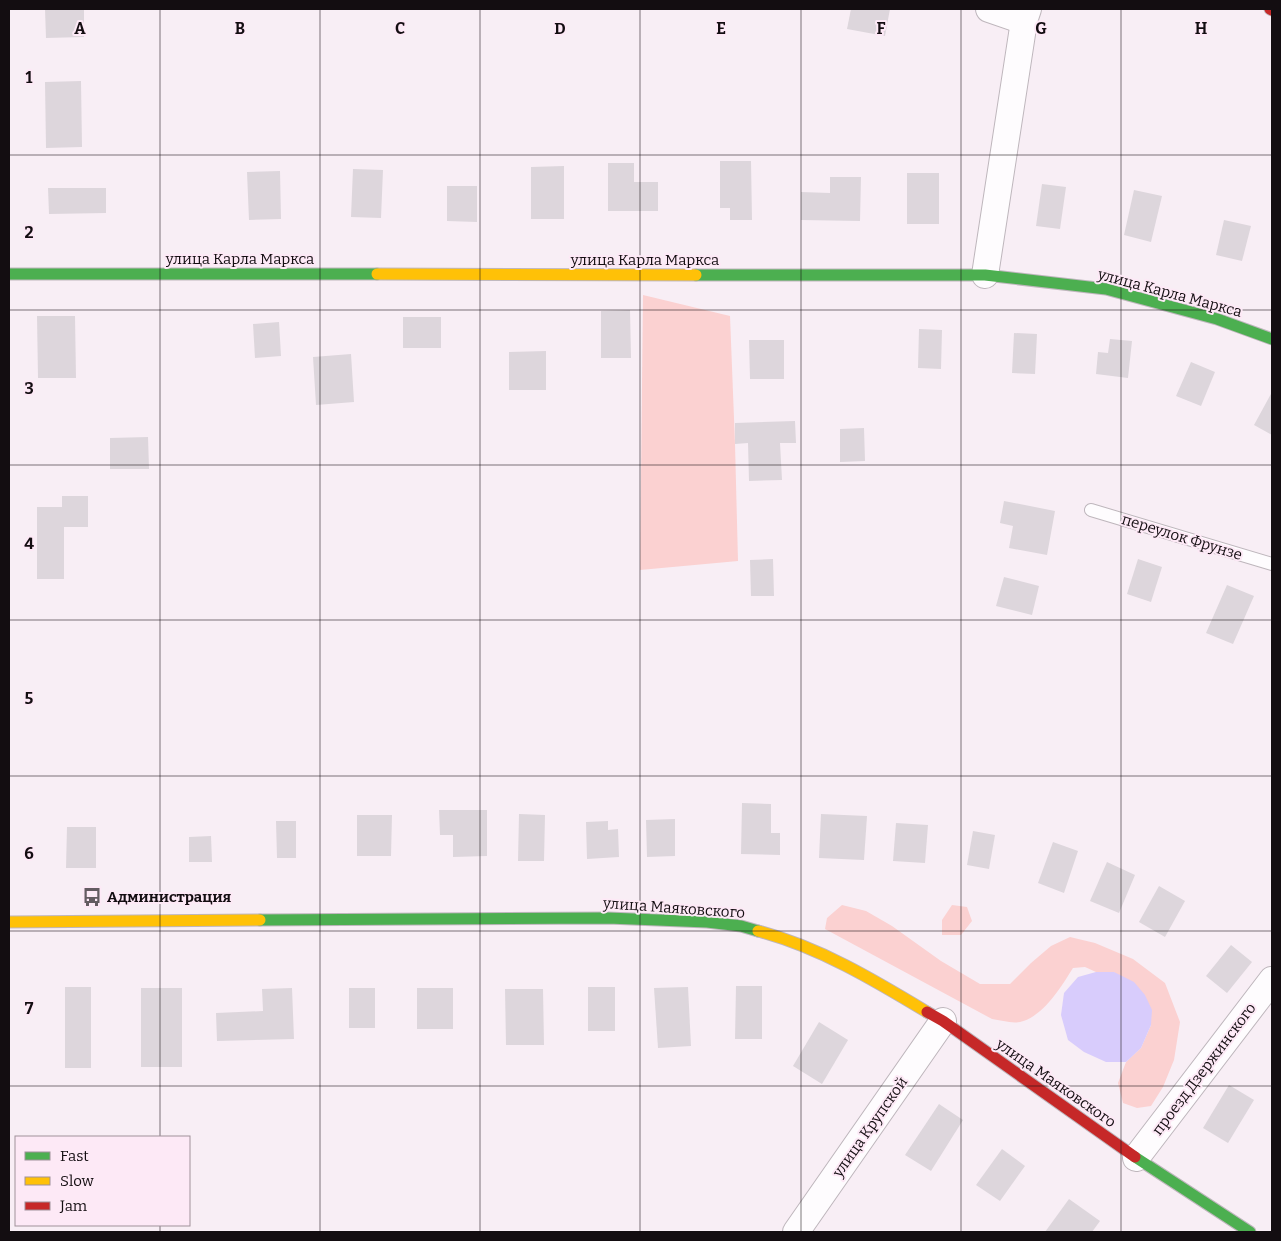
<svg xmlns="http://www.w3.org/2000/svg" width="1281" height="1241" font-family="Bitter,serif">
	<rect width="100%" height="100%" fill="#f8eef5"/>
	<!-- green -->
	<g fill="#fbd1d1">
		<path d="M643,295L730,316L735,444L738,561L640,570Z"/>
		<path d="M842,905L866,911L892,926L941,961L980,984H1010L1031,963L1051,946L1070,937L1095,943L1133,959L1165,983L1180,1022L1174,1060L1163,1087L1151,1106L1137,1108L1123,1103L1118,1083L1126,1062L1141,1048L1151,1025L1114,972H1096L1085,967L1073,968C1061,987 1043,1017 1020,1022C1012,1024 1001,1020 992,1019L825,929L827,918Z"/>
		<path d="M952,905L967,907L972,921L961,935H942V920Z"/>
	</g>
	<!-- water -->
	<path fill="#d8ccfc" d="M1096,972H1114L1134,982L1145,995L1152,1010L1151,1025L1141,1048L1126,1062H1106L1084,1052L1068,1040L1061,1015L1064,993L1078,977Z"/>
	<!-- building -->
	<g fill="#ddd6dc">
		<path d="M45,9H84V37L46,38Z"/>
		<path d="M851,9H890L885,36L847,29Z"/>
		<path d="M81,81L82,147L46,148L45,82Z"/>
		<path d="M720,161H751L752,220H730V208H720Z"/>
		<path d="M608,163H634V182H658V211H608Z"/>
		<path d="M564,166V219H531V167Z"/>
		<path d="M353,169L383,170L381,218L351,217Z"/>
		<path d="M280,171L281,219L249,220L247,172Z"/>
		<rect x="907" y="173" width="32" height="51"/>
		<path d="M830,177H861L860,221L801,220V192L830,193Z"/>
		<path d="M1042,184L1066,187L1060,229L1036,226Z"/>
		<path d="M447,186H477V222L447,221Z"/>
		<path d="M48,188H106V213L49,214Z"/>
		<path d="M1134,190L1162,196L1151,242L1124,235Z"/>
		<path d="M1224,220L1251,226L1242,261L1216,255Z"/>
		<path d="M630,310L631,358H601V311Z"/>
		<path d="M37,316H75L76,378H38Z"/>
		<rect x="403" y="317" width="38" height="31"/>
		<path d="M279,322L281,356L255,358L253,324Z"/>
		<path d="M919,329L942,330L941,369L918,368Z"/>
		<path d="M1014,333L1037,334L1035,374L1012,373Z"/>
		<path d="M1110,339L1132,341L1128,378L1096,374L1098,352L1108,353Z"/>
		<path d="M749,340H784V379H750Z"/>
		<path d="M546,351V390H509V352Z"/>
		<path d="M351,354L354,402L316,405L313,357Z"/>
		<path d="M1191,362L1215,372L1201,406L1176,396Z"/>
		<path d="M1272,392V435L1254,425Z"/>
		<path d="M795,421L796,443H780L782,480L749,481L748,443L735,444V423Z"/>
		<path d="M864,428L865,461L840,462V429Z"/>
		<path d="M148,437L149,469H110V438Z"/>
		<path d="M62,496H88V527H64V579H37V507H62Z"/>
		<path d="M1004,501L1055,511L1047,555L1009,548L1013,526L1000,523Z"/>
		<path d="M773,559L774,596H751L750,560Z"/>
		<path d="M1138,559L1162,567L1151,602L1127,594Z"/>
		<path d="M1004,577L1039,586L1032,615L996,606Z"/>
		<path d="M1227,585L1254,596L1233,644L1206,633Z"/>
		<path d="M742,803L771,804V833H780V855L741,854Z"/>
		<path d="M439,810H487V856L453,857V835H440Z"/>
		<path d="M519,814L545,815L544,861H518Z"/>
		<path d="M821,814L867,816L864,860L819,858Z"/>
		<path d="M357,815H392L391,856H357Z"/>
		<path d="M675,819V856L647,857L646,820Z"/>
		<path d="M276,821H296V858H277Z"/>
		<path d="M608,821V830L618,829L619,857L587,859L586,822Z"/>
		<path d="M896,823L928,825L925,863L893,861Z"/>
		<path d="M67,827H96V868H66Z"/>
		<path d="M973,831L995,835L989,869L967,865Z"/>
		<path d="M211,836L212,862H189V837Z"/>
		<path d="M1053,842L1078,851L1064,893L1038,883Z"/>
		<path d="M1107,862L1135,875L1119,913L1090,901Z"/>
		<path d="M1159,886L1185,901L1165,937L1139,922Z"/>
		<path d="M1231,945L1252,962L1227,993L1206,976Z"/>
		<path d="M736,986H762V1039H735Z"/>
		<rect x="65" y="987" width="26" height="81"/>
		<rect x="588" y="987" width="27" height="44"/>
		<path d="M688,987L691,1046L658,1048L654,988Z"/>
		<rect x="141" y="988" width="41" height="79"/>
		<path d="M292,988L294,1039L217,1041L216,1013L263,1011L262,989Z"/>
		<rect x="349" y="988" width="26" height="40"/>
		<rect x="417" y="988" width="36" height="41"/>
		<path d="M505,989H543L544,1045H506Z"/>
		<path d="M819,1022L848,1040L822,1084L793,1066Z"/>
		<path d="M1229,1085L1254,1100L1228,1143L1203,1128Z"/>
		<path d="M939,1104L963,1120L931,1171L905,1155Z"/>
		<path d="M1002,1149L1025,1166L1000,1201L976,1185Z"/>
		<path d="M1069,1199L1100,1221L1092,1232H1045Z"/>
	</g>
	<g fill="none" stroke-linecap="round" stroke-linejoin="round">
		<!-- lane casing -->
		<g stroke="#beb6bc" stroke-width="14">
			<path id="lane" d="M1091,510L1272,564"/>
		</g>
		<!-- street casing -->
		<g stroke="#beb6bc" stroke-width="28">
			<g id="street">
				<path d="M989,9L1024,21"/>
				<path d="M985,275L1024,21L1028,9"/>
				<path d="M1136,1158L1272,980"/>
				<path d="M796,1232L943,1021"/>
			</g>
		</g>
		<!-- fast casing -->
		<g stroke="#beb6bc" stroke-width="13">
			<g id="fast">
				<path d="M9,274H377"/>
				<path d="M696,275H985L1106,289L1217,319L1272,339"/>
				<path d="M260,920L608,918L707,922L741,926L758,931"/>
				<path d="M1135,1157L1250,1232"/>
			</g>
		</g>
		<!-- slow casing -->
		<g stroke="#beb6bc" stroke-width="13">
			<g id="slow">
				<path d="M377,274L696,275"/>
				<path d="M9,922L260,920"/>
				<path d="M758,931C819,947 874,980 927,1012"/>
			</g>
		</g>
		<!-- jam casing -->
		<g stroke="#beb6bc" stroke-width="13">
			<g id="jam">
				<path d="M1270,9L1272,10"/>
				<path d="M927,1012L943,1021L1135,1157"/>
			</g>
		</g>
		<!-- lane -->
		<use href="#lane" stroke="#fefcfe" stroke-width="12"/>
		<!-- street -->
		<use href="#street" stroke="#fefcfe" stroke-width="26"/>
		<!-- fast -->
		<use href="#fast" stroke="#4caf50" stroke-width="11"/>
		<!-- slow -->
		<use href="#slow" stroke="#ffc107" stroke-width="11"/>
		<!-- jam -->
		<use href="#jam" stroke="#c62828" stroke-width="11"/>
	</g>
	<!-- grid -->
	<path fill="none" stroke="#130d11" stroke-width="1" stroke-opacity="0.55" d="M160,9V1137M320,9V1232M480,9V1232M640,9V1232M801,9V1232M961,9V1232M1121,9V1232M9,155H1272M9,310H1272M9,465H1272M9,620H1272M9,776H1272M9,931H1272M9,1086H1272M160,1225V1232"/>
	<!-- icons -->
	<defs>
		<g id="bus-bare" transform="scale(1.5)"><path d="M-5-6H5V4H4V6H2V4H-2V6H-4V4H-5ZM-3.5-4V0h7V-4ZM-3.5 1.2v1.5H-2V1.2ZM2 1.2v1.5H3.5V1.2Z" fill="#635c61" stroke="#fde9f6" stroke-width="2.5" paint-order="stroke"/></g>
	</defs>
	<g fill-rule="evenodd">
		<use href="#bus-bare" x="92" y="897"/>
	</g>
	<g text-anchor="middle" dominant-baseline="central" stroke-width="4" stroke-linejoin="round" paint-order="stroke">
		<!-- street labels -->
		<g font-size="15" fill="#130d11" stroke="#fde9f6">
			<text x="240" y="259">улица Карла Маркса</text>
			<text x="645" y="260">улица Карла Маркса</text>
			<text transform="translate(1170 293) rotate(15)">улица Карла Маркса</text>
			<text transform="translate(1182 537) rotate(17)">переулок Фрунзе</text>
			<text transform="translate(674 908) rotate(4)">улица Маяковского</text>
			<text transform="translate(1204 1069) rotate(-53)">проезд Дзержинского</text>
			<text transform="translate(1056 1083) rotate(35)">улица Маяковского</text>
			<text transform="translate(870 1127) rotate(-55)">улица Крупской</text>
		</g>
		<!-- poi labels -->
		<g font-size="15" font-weight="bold" fill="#130d11" stroke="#fde9f6" text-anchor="start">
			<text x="107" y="897">Администрация</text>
		</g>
	</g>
	<g font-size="16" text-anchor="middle" font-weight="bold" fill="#130d11" stroke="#fde9f6" stroke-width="4" stroke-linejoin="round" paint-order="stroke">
		<text x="80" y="34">A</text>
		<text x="240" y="34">B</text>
		<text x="400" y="34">C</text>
		<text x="560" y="34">D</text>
		<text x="721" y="34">E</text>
		<text x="881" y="34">F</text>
		<text x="1041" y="34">G</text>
		<text x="1201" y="34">H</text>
		<text x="29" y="83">1</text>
		<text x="29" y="238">2</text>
		<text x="29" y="394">3</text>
		<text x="29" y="549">4</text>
		<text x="29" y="704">5</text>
		<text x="29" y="859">6</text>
		<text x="29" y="1014">7</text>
	</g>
	<!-- border -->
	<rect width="1281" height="1241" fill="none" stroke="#130d11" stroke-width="20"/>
	<!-- legend -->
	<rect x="15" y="1136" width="175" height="90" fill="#fde9f6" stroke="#9f919a"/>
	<rect x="25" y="1152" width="25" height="8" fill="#4caf50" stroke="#9f919a"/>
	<text x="60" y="1161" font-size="15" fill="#130d11">Fast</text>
	<rect x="25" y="1177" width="25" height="8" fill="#ffc107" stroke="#9f919a"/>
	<text x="60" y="1186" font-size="15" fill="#130d11">Slow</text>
	<rect x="25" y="1202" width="25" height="8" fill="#c62828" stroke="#9f919a"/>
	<text x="60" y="1211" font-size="15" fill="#130d11">Jam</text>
</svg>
